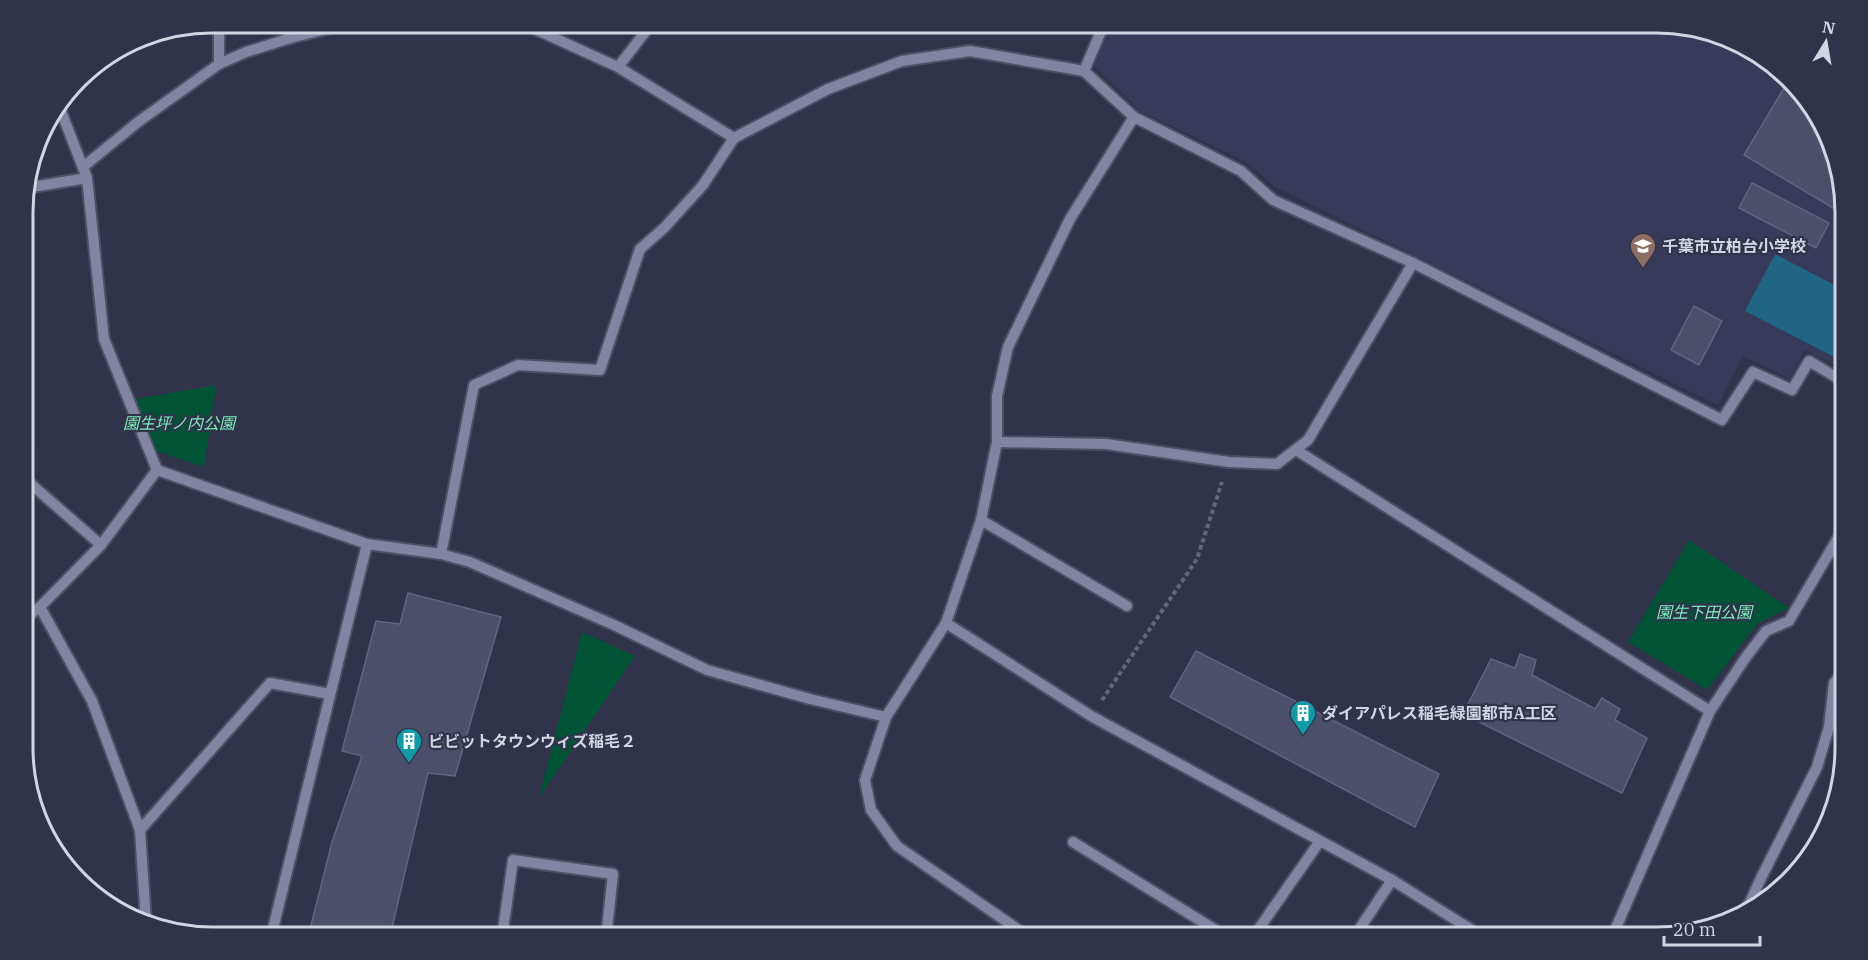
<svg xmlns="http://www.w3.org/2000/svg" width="1868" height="960" font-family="'IBM Plex Serif','Noto Sans JP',serif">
	<rect width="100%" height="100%" fill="#31334b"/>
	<!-- built -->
	<path fill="#373a59" d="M1113,22H1656L1740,42L1813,106L1844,187V370L1805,350L1789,378L1743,356L1718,405L1274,186L1248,163L1140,111L1094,66Z"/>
	<!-- green -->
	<g fill="#005436">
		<path d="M216,385L204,467L153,450L136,399Z"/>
		<path d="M1689,540L1789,608L1758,623L1707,690L1628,642Z"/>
		<path d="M582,632L635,656L539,798Z"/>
	</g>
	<!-- water -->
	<path fill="#216585" d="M1775,254L1844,290V362L1745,311Z"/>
	<!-- building -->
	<g fill="#4c4f69" stroke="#616580" stroke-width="1.5">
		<path d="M1787,83L1813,106L1844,187L1833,208L1744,155Z"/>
		<path d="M1752,183L1829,223L1816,248L1739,208Z"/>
		<path d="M1694,306L1722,321L1699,365L1671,350Z"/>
		<path d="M408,593L501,617L455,776L428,773L390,937H308L332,842L362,756L342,751L376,621L400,624Z"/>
		<path d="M1196,651L1439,774L1415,827L1170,697Z"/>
		<path d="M1520,654L1536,660L1532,675L1595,709L1602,698L1620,709L1615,720L1647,738L1622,793L1463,714L1491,659L1515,668Z"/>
	</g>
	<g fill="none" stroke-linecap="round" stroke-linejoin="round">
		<!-- minor casing -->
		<g stroke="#4d4f63" stroke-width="14">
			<g id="minor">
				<path d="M519,22L618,67L734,138"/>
				<path d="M1105,22L1084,71L1134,117L1241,171L1273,200L1413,263L1722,420L1753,372L1792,390L1809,361L1844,382"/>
				<path d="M219,64V22"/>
				<path d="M618,67L653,22"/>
				<path d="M59,106L87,178L104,339L157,470"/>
				<path d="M83,167L138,122L219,64L246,52L294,37L356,22"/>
				<path d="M26,188L87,178"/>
				<path d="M997,442L1106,444L1229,462L1277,464L1308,440L1413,263"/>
				<path d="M1296,450L1710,711"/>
				<path d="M24,478L101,545"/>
				<path d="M981,520L1127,606"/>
				<path d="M441,554L474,385L518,365L600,370L640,249L664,228L703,185L734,138L828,89L902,61L970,51L1084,71"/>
				<path d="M40,607L92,701L140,830L146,922"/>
				<path d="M24,619L40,607L101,545L157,470L367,544L441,554L470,562L614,625L707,670L810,699L886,717"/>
				<path d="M946,623L1091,716L1392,880L1483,937"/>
				<path d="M140,830L270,683L330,694"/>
				<path d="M1073,842L1227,937"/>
				<path d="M1746,911L1761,878L1817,767L1829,727L1834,683L1845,670"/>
				<path d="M271,937L367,544"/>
				<path d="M502,937L513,860L613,874L606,937"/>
				<path d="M1029,937L897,846L871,810L865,780L886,717L946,623L981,520L997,442V396L1008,347L1070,219L1134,117"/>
				<path d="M1253,937L1320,841"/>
				<path d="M1354,937L1392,880"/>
				<path d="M1612,937L1710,711L1746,657L1766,631L1789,621L1845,526"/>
			</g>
		</g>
		<!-- path -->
		<path stroke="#64667b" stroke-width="4" stroke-dasharray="4.5 3" stroke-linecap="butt" d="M1102,700L1197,559L1222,482"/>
		<!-- minor -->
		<use href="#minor" stroke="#8285a2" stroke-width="10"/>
	</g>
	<!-- icons -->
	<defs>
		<g id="school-pin" transform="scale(1.35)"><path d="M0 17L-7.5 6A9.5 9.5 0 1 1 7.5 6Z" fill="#8d6e63" stroke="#31334b"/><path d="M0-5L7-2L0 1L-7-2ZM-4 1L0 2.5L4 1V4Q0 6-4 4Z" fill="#fff"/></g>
		<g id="building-pin" transform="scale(1.35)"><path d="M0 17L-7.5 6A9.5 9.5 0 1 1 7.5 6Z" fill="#0f9aa8" stroke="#31334b"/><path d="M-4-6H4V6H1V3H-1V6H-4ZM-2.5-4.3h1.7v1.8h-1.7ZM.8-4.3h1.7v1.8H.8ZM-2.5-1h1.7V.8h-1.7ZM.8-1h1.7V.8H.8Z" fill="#fff"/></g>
	</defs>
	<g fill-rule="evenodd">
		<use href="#school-pin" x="1643" y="246"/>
		<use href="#building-pin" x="1303" y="713"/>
		<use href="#building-pin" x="409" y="741"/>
	</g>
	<g text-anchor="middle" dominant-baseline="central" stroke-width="4.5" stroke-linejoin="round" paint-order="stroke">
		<!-- poi labels -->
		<g font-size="16" font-weight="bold" fill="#d2d5e4" stroke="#31334b" text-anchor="start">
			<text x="1662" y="246">千葉市立柏台小学校</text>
			<text x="1322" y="713">ダイアパレス稲毛緑園都市A工区</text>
			<text x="428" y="741">ビビットタウンウィズ稲毛２</text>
		</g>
		<!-- park labels -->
		<g font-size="16" font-style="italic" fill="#79efb6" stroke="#31334b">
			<text x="179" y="423">園生坪ノ内公園</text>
			<text x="1704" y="612">園生下田公園</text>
		</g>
	</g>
	<!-- crop -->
	<path d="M0 0H1868V960H0ZM212 33H1656A179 179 0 0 1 1835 212V748A179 179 0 0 1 1656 927H212A179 179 0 0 1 33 748V212A179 179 0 0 1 212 33Z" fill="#31334b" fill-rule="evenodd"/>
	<path fill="none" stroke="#d2d5e4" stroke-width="3" d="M212 33H1656A179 179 0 0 1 1835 212V748A179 179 0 0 1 1656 927H212A179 179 0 0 1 33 748V212A179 179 0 0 1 212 33Z"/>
	<!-- north arrow -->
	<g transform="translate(1826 42) rotate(11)" stroke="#31334b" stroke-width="4.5" paint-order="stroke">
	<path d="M0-4.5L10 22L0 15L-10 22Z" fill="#d2d5e4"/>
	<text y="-9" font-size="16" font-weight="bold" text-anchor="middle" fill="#d2d5e4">N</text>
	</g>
	<!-- scale -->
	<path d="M1664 936v9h96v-9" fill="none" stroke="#d2d5e4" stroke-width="3"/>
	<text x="1673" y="936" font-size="18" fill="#d2d5e4" stroke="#31334b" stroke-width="4.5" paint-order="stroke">20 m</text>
</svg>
